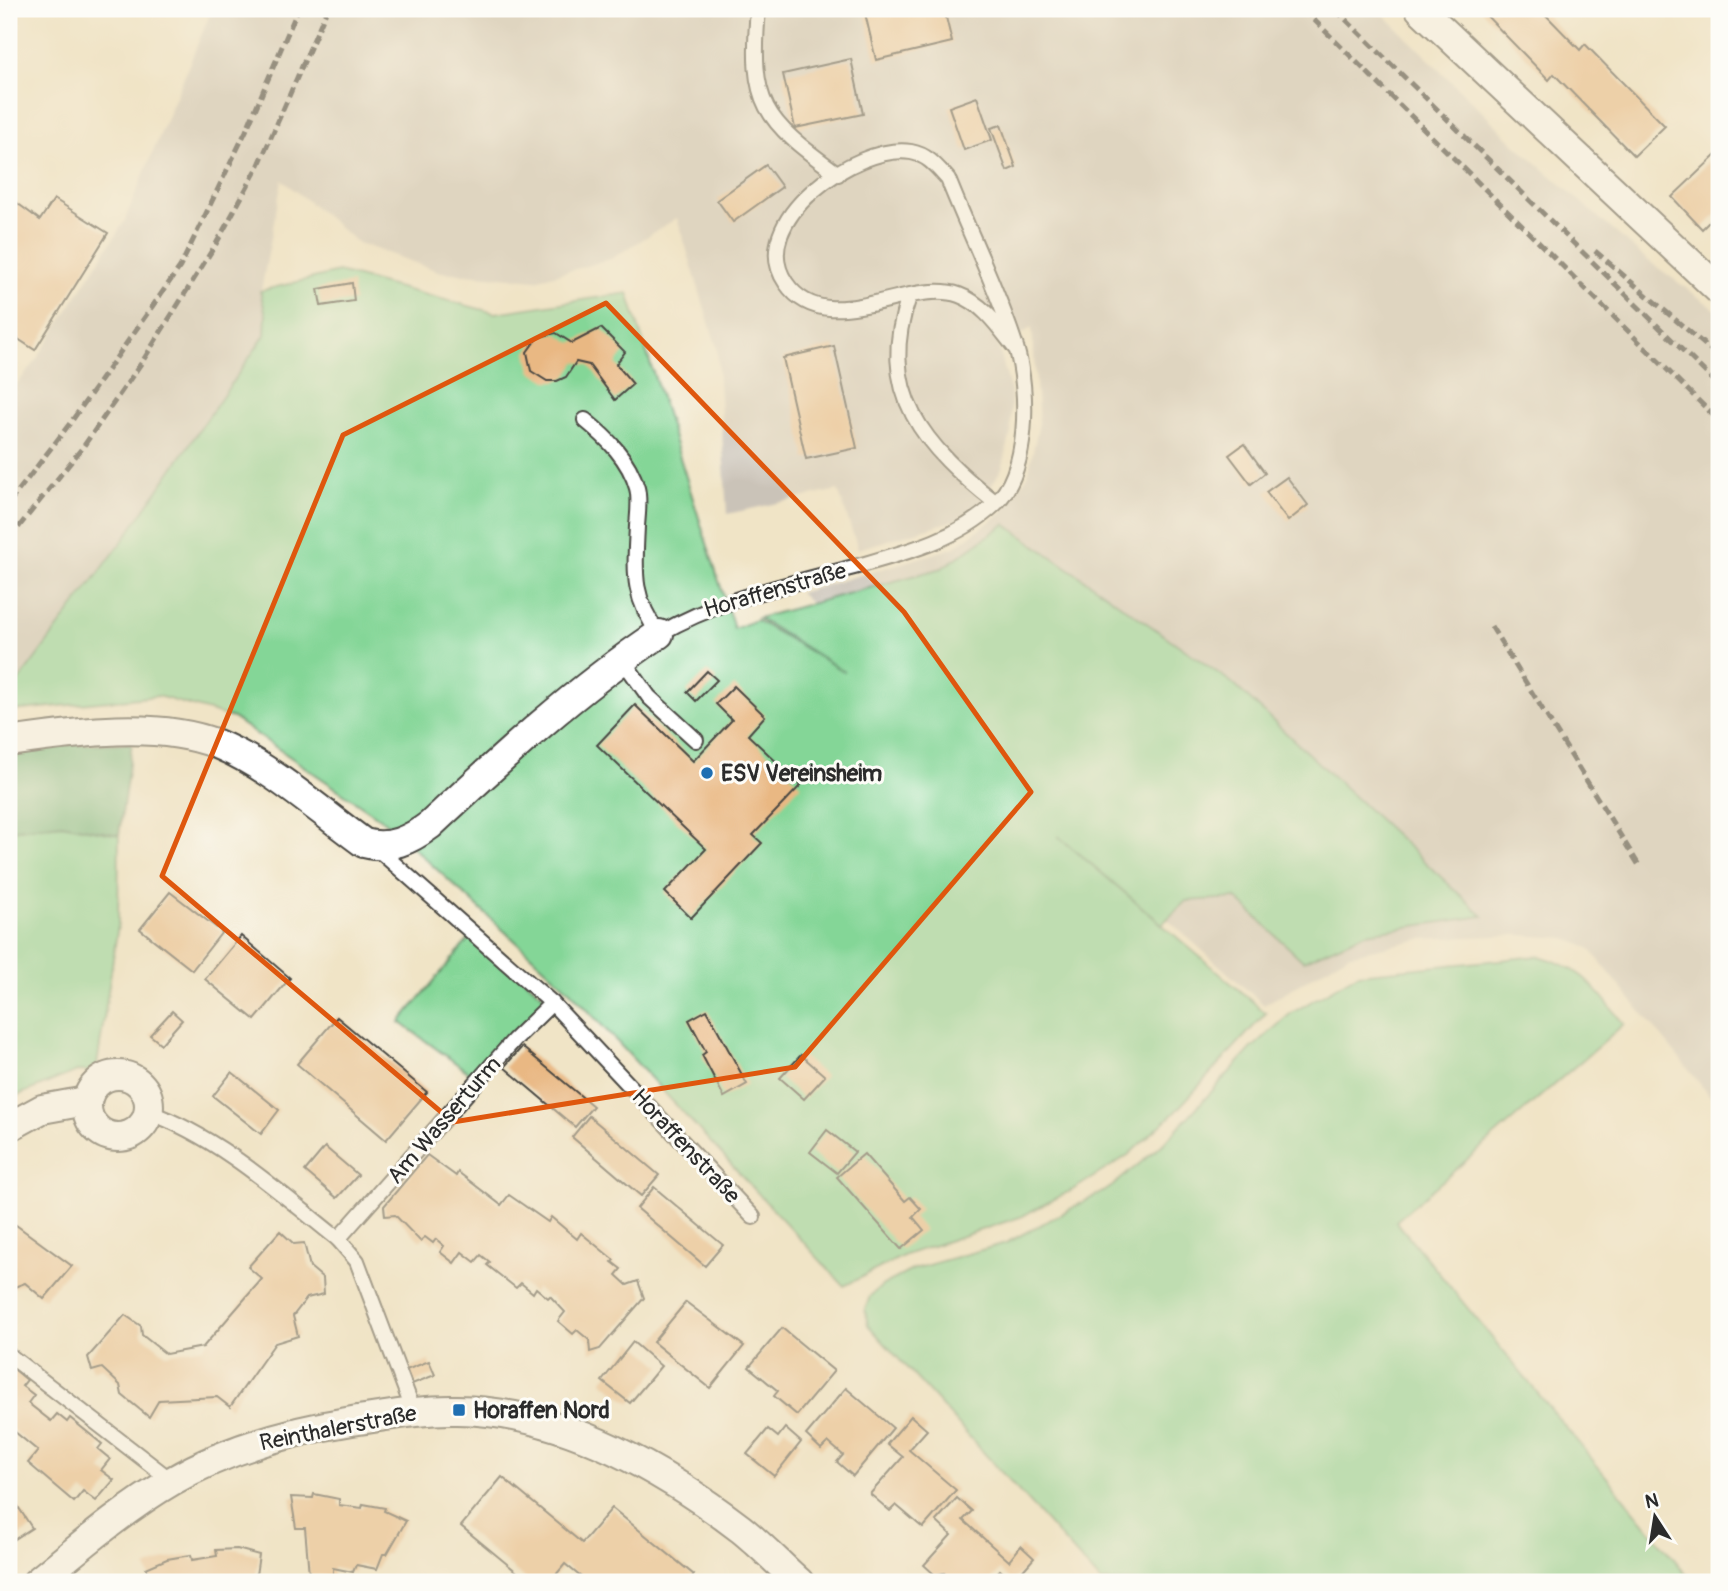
<svg xmlns="http://www.w3.org/2000/svg" width="1728" height="1591" font-family="Pangolin,sans-serif">
	<rect width="100%" height="100%" fill="#fdfcf7"/>
	<filter id="ink" filterUnits="userSpaceOnUse"><feTurbulence type="fractalNoise" baseFrequency=".0143" numOctaves="2"/><feDisplacementMap in="SourceGraphic" scale="14" xChannelSelector="R" yChannelSelector="G"/><feConvolveMatrix kernelMatrix="1 2 1 2 8 2 1 2 1" color-interpolation-filters="sRGB"/></filter>
	<filter id="wash" filterUnits="userSpaceOnUse"><feTurbulence type="fractalNoise" baseFrequency=".00686" numOctaves="4" result="noise"/><feDisplacementMap in="SourceGraphic" scale="28" xChannelSelector="R" yChannelSelector="G"/><feGaussianBlur stdDeviation="1.57" result="paint"/><feColorMatrix in="noise" values="0 0 0 0 0 0 0 0 0 0 0 0 0 0 0 0 0 1.4 0 .05"/><feComposite in="paint" operator="in"/></filter>
	<g filter="url(#wash)">
		<rect width="100%" height="100%" fill="#f0e4c6"/>
		<!-- industrial -->
		<path fill="#cac3b8" d="M212,9H1378L1515,144L1646,259L1719,312V1107L1589,948L1565,938L1517,935L1421,939L1348,955L1264,1005L799,593L953,548L1001,514L1028,475L1039,423L1032,328L998,346L1011,392V433L1002,468L982,501L956,520L858,549L838,490L727,514L717,348L677,218L611,259L536,280L441,272L358,243L282,180L261,291L266,315L265,335L124,539L18,682L9,712V393L33,365L124,222Z"/>
		<!-- green -->
		<g fill="#84d697" stroke="#588061" stroke-width="2">
			<path d="M338,272L495,313L628,293L734,629L756,620L845,672L758,618L942,568L1005,524L1231,682L1483,916L1366,933L1303,961L1236,898L1186,901L1162,924L1058,836L1266,1013L1173,1114L1127,1156L1076,1188L1020,1217L905,1255L844,1286L570,991L384,821L233,718L158,696L11,711L18,682L124,539L265,335L266,315L260,291Z"/>
			<path d="M62,824L119,835L118,925L96,1072L77,1071L9,1099V830Z"/>
			<path d="M473,934L552,1003L479,1080L400,1022Z"/>
			<path d="M1539,956C1586,969 1594,988 1624,1024L1396,1221L1693,1582H1101L868,1325L865,1310L870,1296L883,1285L914,1269L1006,1243L1110,1188L1162,1145L1251,1049L1290,1014L1358,974Z"/>
		</g>
		<!-- forest -->
		<path fill="#6bb780" stroke="#4b7156" stroke-width="2" d="M132,743L119,835L62,824L9,830V756L38,745Z"/>
		<g id="blocks">
			<!-- building -->
			<g fill="#e9b883">
				<path d="M864,9H944L952,42L876,60Z"/>
				<path d="M1480,9H1540L1580,50L1585,44L1665,126L1634,156L1554,74L1549,80Z"/>
				<path d="M851,59L863,114L795,128L783,74Z"/>
				<path d="M977,97L992,140L964,150L949,107Z"/>
				<path d="M1001,125L1016,167L1007,171L991,128Z"/>
				<path d="M1719,152V212L1702,229L1672,197Z"/>
				<path d="M766,165L782,187L733,222L717,200Z"/>
				<path d="M9,197L40,220L54,199L108,233L35,350L9,333Z"/>
				<path d="M352,283L354,301L321,306L318,289Z"/>
				<path d="M601,328L625,352L616,364L633,384L615,400L589,365L576,362L566,377L557,381H547L531,371L527,352L538,337L556,333L572,343Z"/>
				<path d="M834,346L857,448L806,459L783,358Z"/>
				<path d="M1244,444L1265,473L1251,484L1229,455Z"/>
				<path d="M1287,477L1308,505L1288,521L1266,492Z"/>
				<path d="M707,671L717,680L696,701L687,692Z"/>
				<path d="M734,686L765,716L748,735L801,785L753,835L762,843L691,918L665,892L706,849L597,745L635,705L693,761L732,720L716,704Z"/>
				<path d="M170,892L222,932L192,970L140,929Z"/>
				<path d="M241,936L290,978L255,1020L205,979Z"/>
				<path d="M707,1010L747,1084L724,1097L702,1055L706,1052L689,1020Z"/>
				<path d="M172,1011L182,1020L161,1044L150,1035Z"/>
				<path d="M337,1017L427,1092L386,1140L297,1064Z"/>
				<path d="M522,1047L593,1106L575,1127L504,1067Z"/>
				<path d="M801,1055L825,1076L804,1099L780,1078Z"/>
				<path d="M232,1072L279,1110L261,1134L213,1096Z"/>
				<path d="M589,1116L659,1175L641,1196L572,1137Z"/>
				<path d="M827,1130L855,1152L837,1173L810,1152Z"/>
				<path d="M325,1147L358,1175L337,1198L305,1171Z"/>
				<path d="M864,1154L905,1201L910,1197L921,1209L913,1217L924,1230L901,1249L837,1177Z"/>
				<path d="M427,1155L456,1176L458,1172L501,1205L509,1195L548,1222L551,1217L577,1239L581,1233L614,1260L612,1262L621,1269L616,1275L627,1285L638,1281L644,1298L600,1349L590,1352L589,1340L577,1330L573,1334L558,1321L565,1312L550,1296L548,1298L536,1288L533,1293L521,1283L516,1288L487,1265L490,1262L481,1255L475,1262L462,1252L454,1263L440,1252L444,1246L436,1239L433,1243L425,1237L420,1241L395,1215L385,1216L384,1206Z"/>
				<path d="M654,1187L723,1245L705,1266L637,1208Z"/>
				<path d="M16,1225L72,1266L44,1299L25,1283L9,1289V1234Z"/>
				<path d="M280,1231L294,1244L304,1243L310,1267L323,1278L324,1294L307,1298L293,1316L298,1336L275,1343L230,1407L217,1397L159,1400L149,1417L122,1395L120,1385L102,1368L92,1371L88,1357L125,1315L141,1326L142,1335L166,1354L203,1347L262,1279L248,1267Z"/>
				<path d="M686,1302L744,1346L710,1388L653,1342Z"/>
				<path d="M782,1328L834,1371L797,1415L774,1396L778,1391L749,1367Z"/>
				<path d="M633,1342L661,1366L630,1403L602,1381Z"/>
				<path d="M429,1361L435,1375L412,1384L406,1370Z"/>
				<path d="M9,1365L27,1380L22,1386L34,1395L28,1403L51,1421L57,1414L67,1422L70,1418L102,1444L98,1449L110,1459L101,1470L114,1480L96,1501L83,1491L74,1502L28,1463L38,1451L9,1427Z"/>
				<path d="M846,1388L893,1428L853,1476L837,1462L843,1455L828,1442L821,1449L806,1435Z"/>
				<path d="M911,1416L927,1430L909,1450L956,1490L923,1528L896,1505L890,1511L870,1494L903,1457L887,1444Z"/>
				<path d="M785,1428L801,1442L774,1476L747,1454L768,1429L778,1437Z"/>
				<path d="M502,1477L582,1543L612,1508L694,1575L688,1582H587L565,1564L550,1582H529L461,1526Z"/>
				<path d="M314,1494L339,1499V1505L362,1508L363,1504L385,1508L384,1511L406,1521L387,1554H383L377,1569L356,1565L353,1572L333,1568V1577L309,1574L305,1528H296L291,1497L313,1498Z"/>
				<path d="M957,1498L972,1511L963,1520L1009,1561L1021,1546L1034,1558L1013,1582L1000,1570L989,1582H954L944,1573L935,1575L924,1565L951,1535L936,1521Z"/>
				<path d="M15,1502L32,1528L9,1543V1506Z"/>
				<path d="M237,1549L259,1555L255,1582H152L146,1568L167,1559L191,1555L192,1560L217,1556L216,1550Z"/>
			</g>
		</g>
	</g>
	<g filter="url(#ink)">
		<use href="#blocks" fill-opacity="0" stroke="#494742" stroke-width="2"/>
		<g fill="none" stroke-linecap="round" stroke-linejoin="round">
			<!-- service casing -->
			<g stroke="#494742" stroke-width="18">
				<g id="service">
					<path d="M758,9C750,105 762,119 838,174"/>
					<path d="M909,297C875,392 925,447 996,503"/>
					<path d="M585,420C607,438 629,459 637,488C640,499 638,514 637,526C635,571 631,596 659,634C719,599 787,585 854,567C903,553 955,541 994,505C1030,472 1029,391 1016,347C998,290 970,235 948,179C937,167 928,155 911,152C857,143 744,222 786,283C826,342 909,277 959,295C984,304 1000,329 1016,349"/>
					<path d="M622,659L649,697L696,740"/>
					<path d="M374,846L552,1003L753,1217"/>
					<path d="M148,1112C219,1137 280,1193 338,1239L514,1040L552,1003"/>
					<path d="M338,1239L357,1261L414,1412"/>
					<path d="M9,1355L172,1481"/>
				</g>
			</g>
			<!-- minor casing -->
			<g stroke="#494742" stroke-width="32">
				<g id="minor">
					<path d="M1420,9L1719,290"/>
					<path d="M9,742C72,733 156,720 217,744C270,766 317,809 364,843C389,850 410,840 430,825C503,757 575,690 659,634"/>
					<circle cx="118" cy="1106" r="31"/>
					<path d="M9,1127L42,1109L86,1101"/>
					<path d="M37,1582C80,1547 124,1509 172,1481C227,1449 290,1431 352,1421C387,1416 422,1409 457,1410C560,1411 661,1468 741,1529C761,1545 780,1565 799,1582"/>
				</g>
			</g>
			<!-- service -->
			<use href="#service" stroke="#fff" stroke-width="14"/>
			<!-- minor -->
			<use href="#minor" stroke="#fff" stroke-width="28"/>
			<!-- rail -->
			<g stroke="#2b2b2b" stroke-width="5" stroke-dasharray="10 5" stroke-linecap="butt">
				<path d="M1303,9L1719,421"/>
				<path d="M1335,9L1719,386"/>
				<path d="M1595,251L1719,357"/>
				<path d="M9,503L71,422L180,267L246,131L298,9"/>
				<path d="M9,539L83,447L142,362L216,244L258,167L327,9"/>
				<path d="M1491,626L1640,867"/>
			</g>
		</g>
	</g>
	<!-- marked area -->
	<path d="M0 0H1728V1591H0ZM606,303L904,612L1031,792L795,1067L453,1122L162,876L343,435Z" fill="#f0e4c6" fill-opacity=".55" fill-rule="evenodd"/>
	<path fill="none" stroke="#df570e" stroke-width="5" stroke-linejoin="round" d="M606,303L904,612L1031,792L795,1067L453,1122L162,876L343,435Z"/>
	<!-- markers -->
	<g fill="#1f6fb2" stroke="#fdfcf7" stroke-width="2.5">
		<circle cx="707" cy="773" r="7"/>
		<rect x="452" y="1403" width="14" height="14" rx="3.5"/>
	</g>
	<g text-anchor="middle" dominant-baseline="central" stroke-width="6" stroke-linejoin="round" paint-order="stroke">
		<!-- street labels -->
		<g font-size="23" fill="#2b2b2b" stroke="#fdfcf7">
			<text transform="translate(775 590) rotate(-16)">Horaffenstraße</text>
			<text transform="translate(444 1120) rotate(-49)">Am Wasserturm</text>
			<text transform="translate(686 1146) rotate(47)">Horaffenstraße</text>
			<text transform="translate(338 1428) rotate(-11)">Reinthalerstraße</text>
		</g>
		<!-- poi labels -->
		<g font-size="23" font-weight="bold" fill="#2b2b2b" stroke="#fdfcf7" text-anchor="start">
			<text x="721" y="773">ESV Vereinsheim</text>
			<text x="473" y="1410">Horaffen Nord</text>
		</g>
	</g>
	<!-- margin -->
	<rect width="1728" height="1591" fill="none" stroke="#fdfcf7" stroke-width="35"/>
	<!-- north arrow -->
	<g transform="translate(1655 1517) rotate(348)" stroke="#fdfcf7" stroke-width="5" paint-order="stroke">
	<path d="M0-5L12 26L0 18L-12 26Z" fill="#2b2b2b"/>
	<text y="-10" font-size="19" font-weight="bold" text-anchor="middle" fill="#2b2b2b">N</text>
	</g>
</svg>
